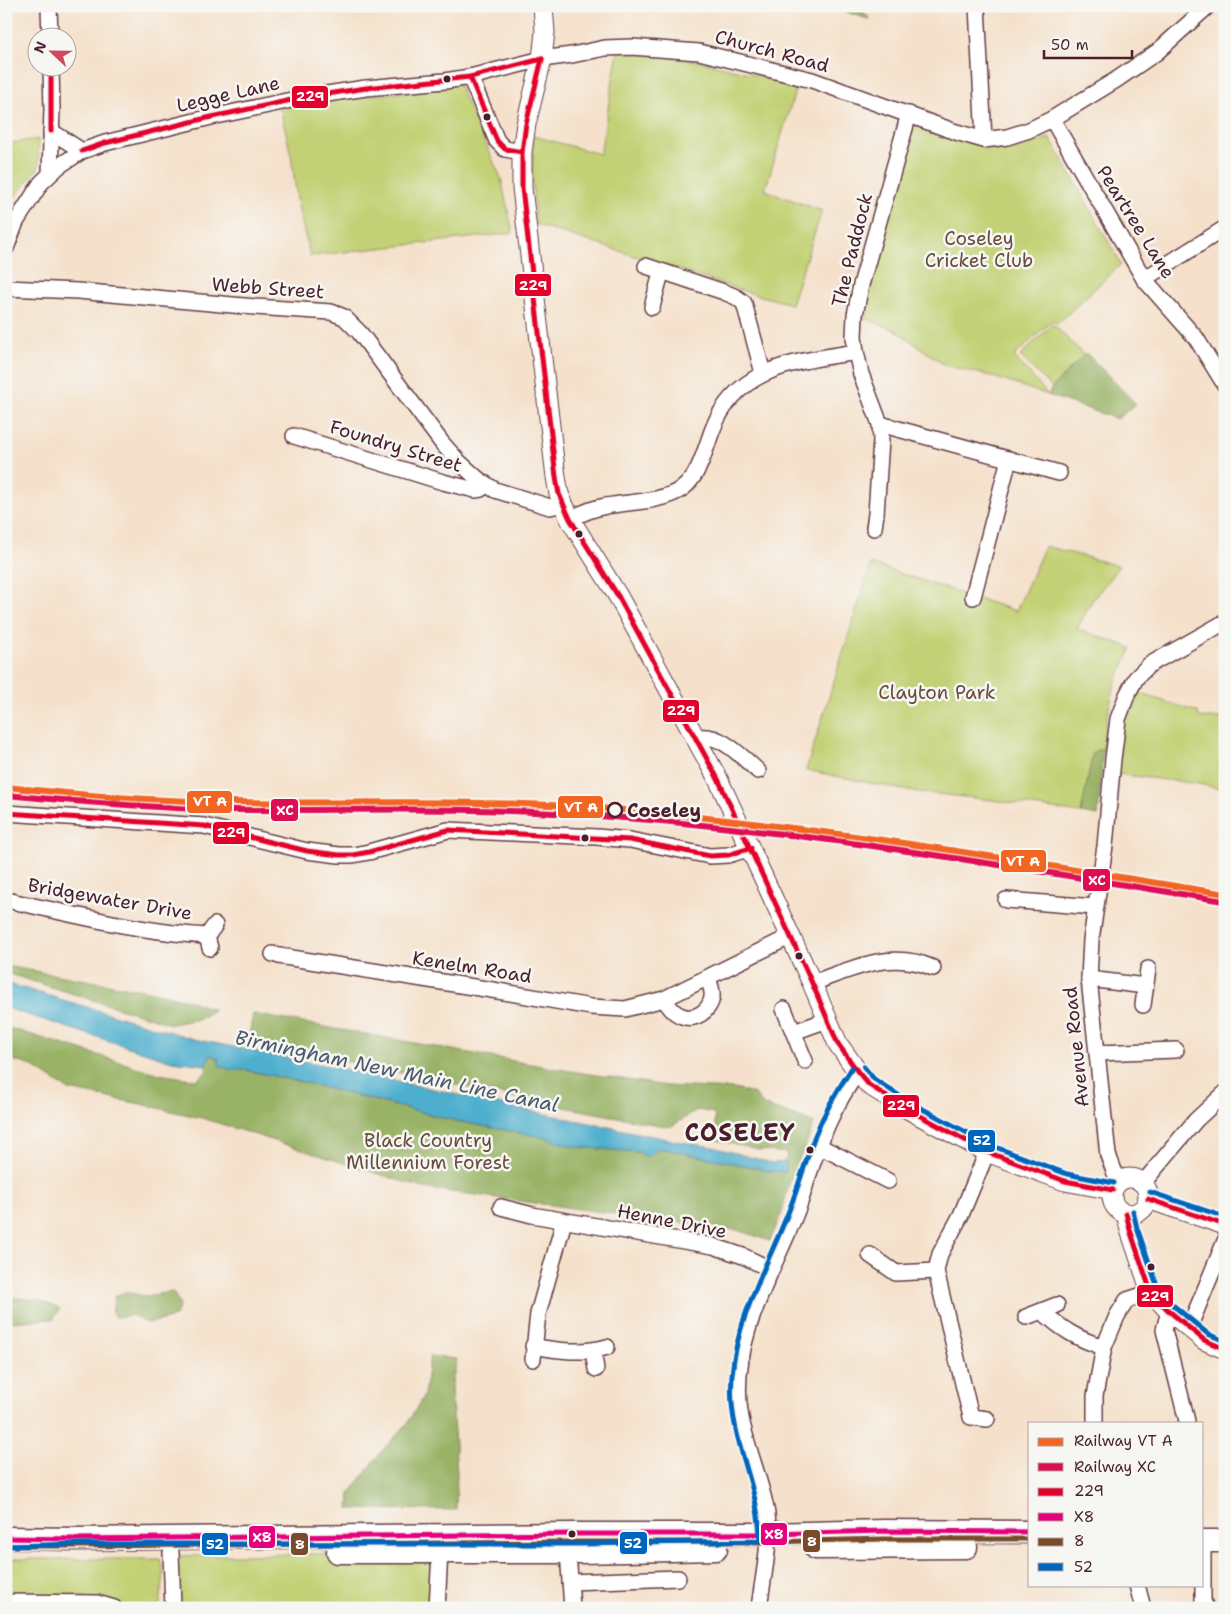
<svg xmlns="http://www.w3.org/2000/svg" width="1231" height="1614" font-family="'Shantell Sans',sans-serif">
	<rect width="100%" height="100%" fill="#f6f6f2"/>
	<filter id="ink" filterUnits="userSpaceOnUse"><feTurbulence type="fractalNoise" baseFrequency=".02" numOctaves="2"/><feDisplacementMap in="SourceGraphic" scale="10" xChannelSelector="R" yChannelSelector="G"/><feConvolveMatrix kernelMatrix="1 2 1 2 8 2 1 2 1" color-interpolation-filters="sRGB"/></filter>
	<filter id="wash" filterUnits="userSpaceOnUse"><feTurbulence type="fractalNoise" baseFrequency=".0096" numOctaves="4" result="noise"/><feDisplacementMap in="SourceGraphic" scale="20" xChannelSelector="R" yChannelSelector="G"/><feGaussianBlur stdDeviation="1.12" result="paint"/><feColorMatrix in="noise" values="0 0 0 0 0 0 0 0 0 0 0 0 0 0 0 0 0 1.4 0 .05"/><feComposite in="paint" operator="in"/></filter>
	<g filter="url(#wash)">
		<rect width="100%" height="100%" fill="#f5e1cb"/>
		<!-- green -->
		<g fill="#c2d174" stroke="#867850">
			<path d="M618,51L699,61L797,85L765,190L822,211L791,304L750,293L535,224L532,173L534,136L600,154Z"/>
			<path d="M458,84L501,178L513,233L310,256L298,206L291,155L280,107L301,102L408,92Z"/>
			<path d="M917,124L980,146L1010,149L1050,138L1121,264L1057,324L1053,320L1014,356L1048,395L987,375L946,366L897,331L862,317L880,225L909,130Z"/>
			<path d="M38,139L39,167L6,207V144Z"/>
			<path d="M1053,324L1084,355L1052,388L1020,356Z"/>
			<path d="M1045,546L1119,566L1092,601L1077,629L1132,648L1115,683L1107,717L1094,815L992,800L909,791L806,770L871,564L1016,611Z"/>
			<path d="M1132,691L1198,712L1199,718H1225V790L1199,784L1117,774L1124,721Z"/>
			<path d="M440,1552L437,1608H173L171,1556Z"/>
			<path d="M6,1559H160L164,1574L160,1604L153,1608H123L88,1597L6,1595Z"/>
		</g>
		<!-- forest -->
		<g fill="#99b366" stroke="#726948">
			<path d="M828,6H859L871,20Z"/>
			<path d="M1086,353L1136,404L1117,419L1048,395L1052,388Z"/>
			<path d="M1103,748L1098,816L1081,813L1093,752Z"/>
			<path d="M6,966L153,992L191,1001L214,1010L199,1019L171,1024L6,973Z"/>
			<path d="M253,1014L558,1069L666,1086L734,1089L755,1094L763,1105L814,1123L806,1144L790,1181L781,1215L770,1241L737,1230L423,1188L202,1118L136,1103L69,1090L32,1066L6,1058V1027L159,1074L197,1080L207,1071L205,1065L210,1055L218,1058L230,1069L246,1070L306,1083L456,1121L542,1137L576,1147L638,1152L648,1156L659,1148L758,1168L767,1171L784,1167L787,1153L759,1150L717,1140L714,1113L698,1110L670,1127L527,1100L248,1040Z"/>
			<path d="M126,1292L144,1296L173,1292L180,1305L176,1315L164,1320L146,1323L132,1315L115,1317L112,1313L115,1296Z"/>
			<path d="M6,1297L39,1300L60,1309L53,1319L6,1322Z"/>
			<path d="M430,1356L457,1359L451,1388L457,1473L456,1510L349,1509L350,1493L382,1451L407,1424L424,1395Z"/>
		</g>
		<!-- water -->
		<path fill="#4eafcd" stroke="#4c677c" d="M6,983L194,1039L359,1072L507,1106L681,1142L713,1147L772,1163L786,1162V1172L766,1171L758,1168L659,1148L648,1157L638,1152L576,1147L542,1137L456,1121L306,1083L246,1070H230L219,1065L218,1058L211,1055L205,1065L172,1061L6,1008Z"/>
	</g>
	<g filter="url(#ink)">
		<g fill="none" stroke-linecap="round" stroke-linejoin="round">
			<!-- minor casing -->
			<g stroke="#643c43" stroke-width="18">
				<g id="minor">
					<path d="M49,6L50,38"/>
					<path d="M977,6L984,140"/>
					<path d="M470,77L497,141L505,149L522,152"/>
					<path d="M1052,119L1144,279L1196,338L1225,385"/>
					<path d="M51,131L82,151"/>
					<path d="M50,174L52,109L51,68"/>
					<path d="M6,248L16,222L41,183L59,166L82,151L105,143L207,118L301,98L366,88L445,81L470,77L542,59L572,55L605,48L632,47L699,52L812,80L956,132L984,140L1007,137L1029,130L1052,119L1116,80L1157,52L1208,6"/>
					<path d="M646,266L724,292L736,297L744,303L763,373"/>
					<path d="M1144,279L1225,228"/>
					<path d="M6,288L78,291L255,307L331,312L344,317L360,333L442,443L458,461L478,479L495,490L550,507L563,504"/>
					<path d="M652,307L661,273"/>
					<path d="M880,424L1059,473"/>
					<path d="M294,436L443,482L475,490L481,489L486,485"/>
					<path d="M570,519C582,513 593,508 606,506C628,502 664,502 683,488C699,476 705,450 712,431C736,366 796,362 856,352"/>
					<path d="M874,528L876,514L881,440L880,424L861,374L856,352L854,337L855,315L861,285L909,114"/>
					<path d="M973,597L1009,459"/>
					<path d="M696,738C719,731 742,757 758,771"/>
					<path d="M6,813L204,826L307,851L339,855H353L369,852L448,830L597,837L630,840L710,856L728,855L751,848"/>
					<path d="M6,900C73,914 139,932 207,936"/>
					<path d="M1006,900L1095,907"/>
					<path d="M210,948L207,936L215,925"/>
					<path d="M273,954L279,956L492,990L591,1007L625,1009L664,999L791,936"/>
					<path d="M1089,979L1145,986"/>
					<path d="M812,983C852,969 891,949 933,968"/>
					<path d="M664,999C669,1006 673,1013 682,1016C695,1021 710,1011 712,997C713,991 710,984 708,978"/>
					<path d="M1143,1005L1148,969"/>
					<path d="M784,1009L805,1061"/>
					<path d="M794,1032L827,1020"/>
					<path d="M1097,1053L1176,1050"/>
					<path d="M819,1146L888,1181"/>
					<path d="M1118,1181L1108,1155L1089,979L1091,940L1105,846L1113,759L1118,719L1127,695L1136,678L1149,665L1225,622"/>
					<path d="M1143,1183L1196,1120L1225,1093"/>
					<path d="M501,1207L532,1215L713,1246L743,1256L770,1269"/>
					<path d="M870,1255L896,1273L936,1271"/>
					<path d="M1042,1311C1061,1329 1079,1340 1104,1347"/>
					<path d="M1169,1311L1164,1330L1187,1421"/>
					<path d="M1026,1317L1057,1305"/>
					<path d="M1189,1328L1225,1241"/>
					<path d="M533,1346C558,1351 583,1354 607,1347"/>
					<path d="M593,1351L596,1369"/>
					<path d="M533,1359L538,1314L564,1221"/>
					<path d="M987,1419L971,1417L936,1271L940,1254L961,1215L987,1152"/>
					<path d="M1095,1423V1396L1104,1347L1117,1316L1127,1300L1151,1292"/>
					<path d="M1203,1541V1601L1206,1608"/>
					<path d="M171,1552L173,1608"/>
					<path d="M568,1552L572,1608"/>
					<path d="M570,1582L678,1578"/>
					<path d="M1137,1585L1143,1608"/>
					<path d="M6,1602L97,1603L114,1608"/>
					<path d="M437,1608L440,1552"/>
					<path d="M759,1608C763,1577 771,1544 767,1514C761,1477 742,1439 739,1403C733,1334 772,1275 796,1213C801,1202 804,1189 808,1177C820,1140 834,1104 858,1072"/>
				</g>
			</g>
			<!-- major casing -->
			<g stroke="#643c43" stroke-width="21">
				<g id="major">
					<path d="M543,6L545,32L542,59L526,124L522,152V188L556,477L559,494L570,519L618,596L719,781L812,983L838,1044L858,1072L869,1085L902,1106L987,1152L1065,1181L1113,1190"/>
					<circle cx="1130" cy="1196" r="18"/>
					<path d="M1148,1199L1225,1225"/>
					<path d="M1126,1213L1130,1230L1151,1292L1169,1311L1204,1340L1225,1349"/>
				</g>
			</g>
			<!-- highway casing -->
			<g stroke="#643c43" stroke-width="25">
				<g id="highway">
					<path d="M6,1538L74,1539L575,1534H768L884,1531L1030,1532"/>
					<path d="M1202,1541H1225"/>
					<path d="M816,1548L966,1547"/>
					<path d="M338,1552H580L716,1549"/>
				</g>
			</g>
			<!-- minor -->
			<use href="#minor" stroke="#fff" stroke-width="15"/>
			<!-- major -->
			<use href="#major" stroke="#fff" stroke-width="19"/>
			<!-- highway -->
			<use href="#highway" stroke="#fff" stroke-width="22"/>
			<!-- bus-1 casing -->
			<g stroke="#f6f6f2" stroke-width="9">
				<g id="bus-1">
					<path d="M542,59L526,124L522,152V188L556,477L559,494L570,519L618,596L719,781L812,983L838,1044L858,1072L869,1085L902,1106L987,1152L1065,1181L1113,1190"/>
					<path d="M51,68V131"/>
					<path d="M470,77L497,141L505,149L522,152"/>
					<path d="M82,151L105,143L207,118L301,98L366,88L470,77L542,59"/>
					<path d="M6,813L204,826L307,851L339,855H353L369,852L448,830L630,840L710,856L728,855L751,848"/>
					<path d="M1148,1199L1225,1225"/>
					<path d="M1126,1213L1130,1230L1151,1292L1169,1311L1204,1340L1225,1349"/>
				</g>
			</g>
			<!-- bus-2 casing -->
			<g stroke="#f6f6f2" stroke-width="9">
				<path id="bus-2" d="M6,1538L74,1539L575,1534H768L884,1531L1030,1532"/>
			</g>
			<!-- bus-3 casing -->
			<g stroke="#f6f6f2" stroke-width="9">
				<path id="bus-3" d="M6,1546H74L575,1542H768L884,1539H1030"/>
			</g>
			<!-- bus-4 casing -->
			<g stroke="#f6f6f2" stroke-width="9">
				<g id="bus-4">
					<path d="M864,1067L874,1079L906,1100L990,1145L1067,1174L1114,1183"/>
					<path d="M1150,1192L1225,1217"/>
					<path d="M1133,1211L1137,1228L1158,1288L1174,1306L1208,1334L1225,1341"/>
					<path d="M6,1546L82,1544H580L760,1541C760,1492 736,1451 732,1404C726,1335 764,1274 788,1213C798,1188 805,1163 814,1138C824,1113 837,1090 852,1068"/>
				</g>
			</g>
			<!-- bus-1 -->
			<use href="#bus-1" stroke="#e4002b" stroke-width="5"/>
			<!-- bus-2 -->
			<use href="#bus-2" stroke="#e5007d" stroke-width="5"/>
			<!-- bus-3 -->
			<use href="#bus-3" stroke="#7a4b2a" stroke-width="5"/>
			<!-- bus-4 -->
			<use href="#bus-4" stroke="#0065bd" stroke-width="5"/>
			<!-- rail-1 casing -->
			<g stroke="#f6f6f2" stroke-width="10">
				<path id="rail-1" d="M6,787C80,795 153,801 227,802C346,804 466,799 584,807C800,822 1012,860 1225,894"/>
			</g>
			<!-- rail-2 casing -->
			<g stroke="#f6f6f2" stroke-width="10">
				<path id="rail-2" d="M6,795C80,802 153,808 227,810C346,811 465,806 584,815C799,829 1011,867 1224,901"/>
			</g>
			<!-- rail-1 -->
			<use href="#rail-1" stroke="#f26522" stroke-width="6"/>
			<!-- rail-2 -->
			<use href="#rail-2" stroke="#df0d52" stroke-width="6"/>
		</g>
	</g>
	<!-- markers -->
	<g fill="#4a1f2b" stroke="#f6f6f2" stroke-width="2">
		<circle cx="447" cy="79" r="4.5"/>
		<circle cx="487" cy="117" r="4.5"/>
		<circle cx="579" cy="534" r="4.5"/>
		<circle cx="585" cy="838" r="4.5"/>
		<circle cx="799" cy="956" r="4.5"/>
		<circle cx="810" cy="1150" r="4.5"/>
		<circle cx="1151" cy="1267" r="4.5"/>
		<circle cx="572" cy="1534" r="4.5"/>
	</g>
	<circle fill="#f6f6f2" stroke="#4a1f2b" stroke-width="2.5" cx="615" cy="810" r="7"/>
	<g text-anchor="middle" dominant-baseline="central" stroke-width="5" stroke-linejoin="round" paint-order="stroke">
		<!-- street labels -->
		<g font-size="19" fill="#4a1f2b" stroke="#f6f6f2">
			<text transform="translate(772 51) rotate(15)">Church Road</text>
			<text transform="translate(228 94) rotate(-13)">Legge Lane</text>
			<text transform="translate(1136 222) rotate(58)">Peartree Lane</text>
			<text transform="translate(852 250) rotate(-76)">The Paddock</text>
			<text transform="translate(268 288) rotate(4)">Webb Street</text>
			<text transform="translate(396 446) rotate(17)">Foundry Street</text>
			<text transform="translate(110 899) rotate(10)">Bridgewater Drive</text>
			<text transform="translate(472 967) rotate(9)">Kenelm Road</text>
			<text transform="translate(1076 1047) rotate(-96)">Avenue Road</text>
			<text transform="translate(672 1221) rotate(11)">Henne Drive</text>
		</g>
		<!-- park labels -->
		<g font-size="19" fill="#684c3d" stroke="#f6f6f2">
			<text x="979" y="238">Coseley<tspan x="979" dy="22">Cricket Club</tspan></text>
			<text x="937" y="692">Clayton Park</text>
			<text x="428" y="1140">Black Country<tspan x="428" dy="22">Millennium Forest</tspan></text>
		</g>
		<!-- stop labels -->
		<g font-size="19" font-weight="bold" fill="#4a1f2b" stroke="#f6f6f2" text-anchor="start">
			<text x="627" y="810">Coseley</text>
		</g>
		<!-- water labels -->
		<g font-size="20" font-style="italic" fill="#4c596c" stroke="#f6f6f2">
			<text transform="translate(397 1071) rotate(12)">Birmingham New Main Line Canal</text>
		</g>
		<!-- district labels -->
		<g font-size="24" font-weight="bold" letter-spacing="1" fill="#4a1f2b" stroke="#f6f6f2">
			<text x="740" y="1133">COSELEY</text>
		</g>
	</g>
	<g stroke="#f6f6f2" stroke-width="2">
		<rect x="291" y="85" width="38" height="24" rx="5" fill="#e4002b"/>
		<rect x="514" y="273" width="38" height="24" rx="5" fill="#e4002b"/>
		<rect x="662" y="699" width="38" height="24" rx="5" fill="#e4002b"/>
		<rect x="186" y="790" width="47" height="24" rx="5" fill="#f26522"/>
		<rect x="557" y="795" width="47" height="24" rx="5" fill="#f26522"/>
		<rect x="270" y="798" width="29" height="24" rx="5" fill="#df0d52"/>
		<rect x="212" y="821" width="38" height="24" rx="5" fill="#e4002b"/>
		<rect x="1000" y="849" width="47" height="24" rx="5" fill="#f26522"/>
		<rect x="1082" y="868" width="29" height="24" rx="5" fill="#df0d52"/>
		<rect x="882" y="1094" width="38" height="24" rx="5" fill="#e4002b"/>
		<rect x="967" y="1129" width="29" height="24" rx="5" fill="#0065bd"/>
		<rect x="1136" y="1284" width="38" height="24" rx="5" fill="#e4002b"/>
		<rect x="760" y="1522" width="28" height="24" rx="5" fill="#e5007d"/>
		<rect x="248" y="1525" width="28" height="24" rx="5" fill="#e5007d"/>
		<rect x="802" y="1529" width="19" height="24" rx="5" fill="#7a4b2a"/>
		<rect x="619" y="1531" width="29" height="24" rx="5" fill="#0065bd"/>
		<rect x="201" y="1532" width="28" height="24" rx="5" fill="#0065bd"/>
		<rect x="290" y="1532" width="19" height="24" rx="5" fill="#7a4b2a"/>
	</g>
	<g font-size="14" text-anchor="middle" font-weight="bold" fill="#fff">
		<text x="310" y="101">229</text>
		<text x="533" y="290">229</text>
		<text x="681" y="715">229</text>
		<text x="210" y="806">VT A</text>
		<text x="581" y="812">VT A</text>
		<text x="285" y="815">XC</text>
		<text x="231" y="837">229</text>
		<text x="1023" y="866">VT A</text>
		<text x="1097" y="885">XC</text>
		<text x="901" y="1110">229</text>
		<text x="982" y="1145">52</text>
		<text x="1155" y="1301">229</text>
		<text x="774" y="1539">X8</text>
		<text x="262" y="1542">X8</text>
		<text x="812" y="1546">8</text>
		<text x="633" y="1548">52</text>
		<text x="215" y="1549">52</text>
		<text x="300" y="1549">8</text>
	</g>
	<!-- margin -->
	<rect width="1231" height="1614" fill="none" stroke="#f6f6f2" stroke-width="25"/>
	<!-- legend -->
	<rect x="1028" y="1422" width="175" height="165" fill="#f6f6f2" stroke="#b1a0a2"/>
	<rect x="1038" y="1438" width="25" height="8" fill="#f26522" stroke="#b1a0a2"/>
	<text x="1074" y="1446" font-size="15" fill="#4a1f2b">Railway VT A</text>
	<rect x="1038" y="1463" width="25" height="8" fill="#df0d52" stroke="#b1a0a2"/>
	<text x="1074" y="1472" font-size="15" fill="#4a1f2b">Railway XC</text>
	<rect x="1038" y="1488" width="25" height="8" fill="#e4002b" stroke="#b1a0a2"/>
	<text x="1074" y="1496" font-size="15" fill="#4a1f2b">229</text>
	<rect x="1038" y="1513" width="25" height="8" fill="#e5007d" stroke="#b1a0a2"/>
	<text x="1074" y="1522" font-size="15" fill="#4a1f2b">X8</text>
	<rect x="1038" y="1538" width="25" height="8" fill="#7a4b2a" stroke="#b1a0a2"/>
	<text x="1074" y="1546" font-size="15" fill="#4a1f2b">8</text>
	<rect x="1038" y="1563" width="25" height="8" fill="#0065bd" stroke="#b1a0a2"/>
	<text x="1074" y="1572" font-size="15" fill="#4a1f2b">52</text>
	<!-- north arrow -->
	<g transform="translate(52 52) rotate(292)"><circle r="24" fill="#f6f6f2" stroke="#b1a0a2"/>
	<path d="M0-4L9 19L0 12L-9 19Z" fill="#d1495b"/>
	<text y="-8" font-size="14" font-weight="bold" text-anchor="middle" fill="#4a1f2b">N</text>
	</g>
	<!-- scale -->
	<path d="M1044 50v8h88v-8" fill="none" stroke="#4a1f2b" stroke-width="2.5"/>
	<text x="1051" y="50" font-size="15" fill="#4a1f2b" stroke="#f6f6f2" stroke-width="4" paint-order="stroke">50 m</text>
</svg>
